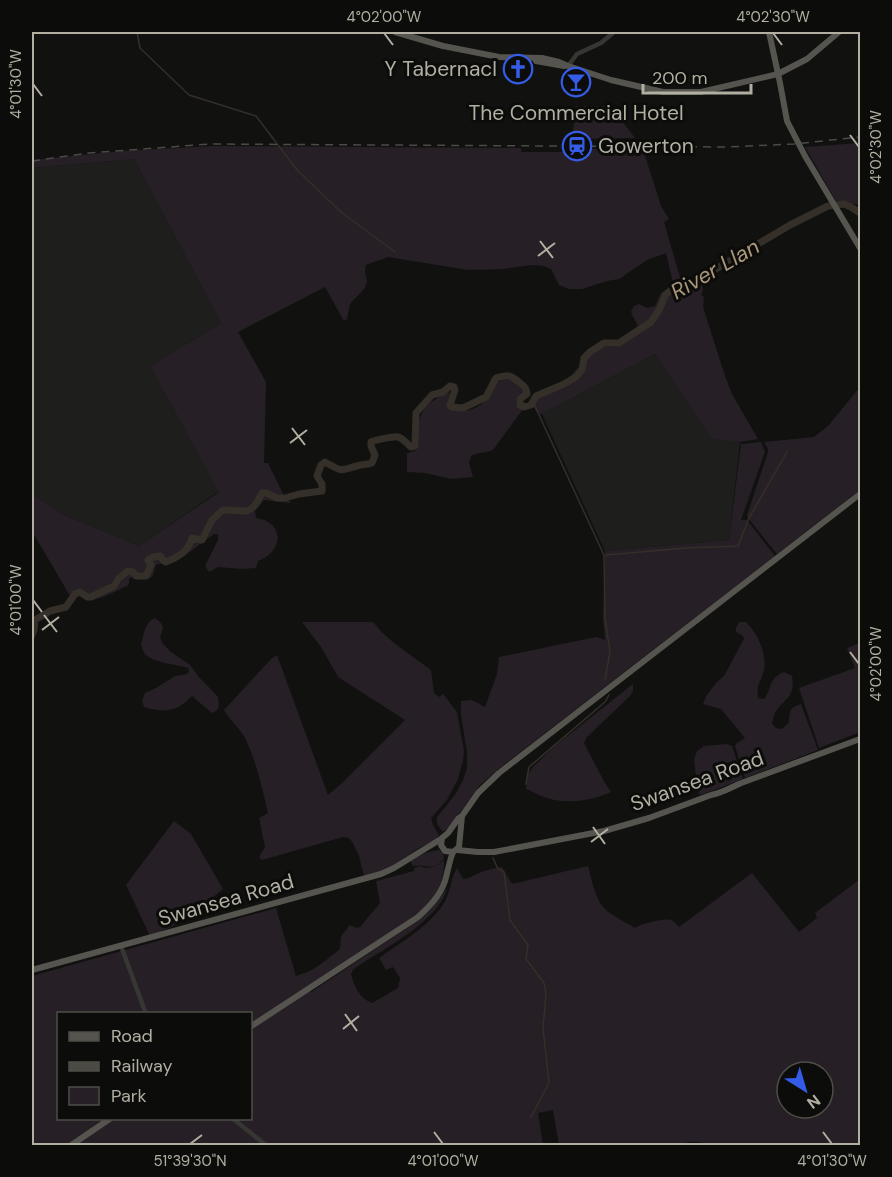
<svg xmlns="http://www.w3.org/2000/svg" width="892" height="1177" font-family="'DM Sans',sans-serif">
	<rect width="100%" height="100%" fill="#111210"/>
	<!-- built -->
	<g fill="#1e1f1c">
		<path d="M134,159L221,323L150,366L219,491L139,546L64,515L32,494V168Z"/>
		<path d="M655,354L713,438L740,442L729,540L605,551L542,414Z"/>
	</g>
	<!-- green -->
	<g fill="#261f25" fill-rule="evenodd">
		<path d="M576,106H606L625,125L635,138L572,139Z"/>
		<path d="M860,143V205L836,201L805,147Z"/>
		<path d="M213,146L521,148V152H564V149H643L661,206L669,219L664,222L681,281L685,284L701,275L703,290L701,295L704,297L703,307L725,376L732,394L758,439L740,442L713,439L655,354L542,414L537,413L531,402C539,389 554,388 566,380C578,371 589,349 605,346C606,346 613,347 614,347C622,346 634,339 637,332C640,322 632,319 631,311L634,306L639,304L647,308L655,306L661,293L667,290L673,283L666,253L647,260L619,279L607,281L582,289H569L559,285L551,269L544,266L532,265L503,269L468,270L388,257L366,265L365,272L367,281L365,288L350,304L347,319L344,321L325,287L238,332L266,382L264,463H268L286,500L290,501V503L264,500L255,511L256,518C285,522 284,551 258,561L256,568L242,569L218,567L209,572L205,566L218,540V534H214L176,562C169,564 162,562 156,565L152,577C145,580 140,580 134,576L129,579V584L127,586C112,592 95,605 80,596L75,597L73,601L32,531V494L64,515L139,546L219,492L150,366L221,323L134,159L32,168V160L122,151Z"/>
		<path d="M505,379C513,380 520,385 524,392L516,402L517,406L520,409H523L493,450C485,453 479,452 471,456L469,463L473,477L451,479L425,473L407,472V453L415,451C418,444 417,439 418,431C419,409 430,400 450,392L448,402L449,407C464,415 479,410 489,396C492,392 494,387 497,382Z"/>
		<path d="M860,387V490L777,554L748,518L747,515L768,452V449L764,442L814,437L828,426Z"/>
		<path d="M761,442L765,452L741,520H747L775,556L501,767L479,786L451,825L445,831H442L437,824V817L455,795L463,780L467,768V752L461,715V701L472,700L485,707L497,674L499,657L596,637L605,640L603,618L605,551L729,540L741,444Z"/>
		<path d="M155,618L161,623L163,628L160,637L163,644L171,652L190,665L199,677L218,697L219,707L216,711L212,713L192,696C177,712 165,713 144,707L142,701L145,693L156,688L175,676L187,674L189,671L188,668C176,664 154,663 145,654C143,651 142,648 141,645C144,635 144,623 155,618Z"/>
		<path d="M302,622H373C388,642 412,655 431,670L434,693L439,697L443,694L457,712L464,751L463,760L458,779L447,800L431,818L433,825L439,835L437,839L419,848L395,864L380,872L364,876L359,856L353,843L349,838L343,837L262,860L259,857L265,847L259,818L268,813C263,791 256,761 246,740C241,729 230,721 224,710L271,659L277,655L328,795L341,784L405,720L338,677L321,647Z"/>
		<path d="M739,622H746C758,634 767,653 764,670C761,683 756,683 758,698L764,699C773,688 767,679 784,672L792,676C796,700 782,698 774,715C774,715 772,724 772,724L776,728L782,729L789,722C790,711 789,708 801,704L818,750L745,778L735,746L737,743L745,738L721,709L703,704L707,695L716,683L724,676L744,639L743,636L736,632V628Z"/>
		<path d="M860,643V732L819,748L799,688L855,668L847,648Z"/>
		<path d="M633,684V691L630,696L587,737L584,743L605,783L611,792C592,801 564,805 544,797C538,795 532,791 526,789L528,775L533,767L555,746Z"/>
		<path d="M727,744L732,746L743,779L701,795L698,792L694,760L697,751L704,746Z"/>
		<path d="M174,821L191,834L223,889L184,921L150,936L126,885Z"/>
		<path d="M440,850L443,854L444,859C430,873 428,863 413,866L410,861C420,855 428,851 440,850Z"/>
		<path d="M444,860C445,884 436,895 421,911L305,989L311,992L407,928L432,908L447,888C440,920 384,949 358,966L353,970L351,974C354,986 360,999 372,1003L398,988L400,978L393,967L386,970L379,958C401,942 429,927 444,903C451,892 450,879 457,868L463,879C469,879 472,876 477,874C485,870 494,868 502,867L512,884L588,866C591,878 594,892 600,903C607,914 624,921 635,928C641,924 664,918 671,920C673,921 678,925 679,927L752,873L799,932L817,918L815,913L860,879V1145L714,1146C701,1142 689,1139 677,1146L559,1145L553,1110L538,1113L543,1145L32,1146V976L276,908L296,976L310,971L321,964L340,949L341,936L347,929L349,925L357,928L360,927L380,903L376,881L414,871V868L419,866C429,870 436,867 444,860ZM58,1014H250V1118H58ZM787,1072H823V1108H787Z"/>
	</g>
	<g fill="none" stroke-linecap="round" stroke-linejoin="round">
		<!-- stream -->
		<g stroke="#342f28" stroke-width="1.5">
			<path d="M137,32L140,48L189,95L256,116L297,170L341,212L395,252"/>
			<path d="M533,402L604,555L605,618L610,652L605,680"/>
			<path d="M606,555L686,548L738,546L749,518L787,452"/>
			<path d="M526,784L529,767L605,702L609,695"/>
			<path d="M493,858L498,869L504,872L510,920L528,945L526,959L544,983L546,995L543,1028L549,1083L531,1117"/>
		</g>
		<!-- river -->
		<path stroke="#342f28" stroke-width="7" d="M32,635L34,630L35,620L50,611L66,607L75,594L80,592L87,597H91L114,586L119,578L128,571L133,572L136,576H146L151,565L148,560L153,557L160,556L164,561L166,562C179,556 188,552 192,538L202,540L212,520L223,510L247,511C255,508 258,500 262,493H266L277,498H285L299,494L322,491V484L317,476L321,465L325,462C343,472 338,471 357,466C362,464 366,465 372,463L375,455L371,446V442C375,440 394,436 398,437C403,438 407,444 411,447L415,446L416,413L432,395L443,392L450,386L454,387L455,390L450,405L451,407L463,408L486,397L496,378C508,375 509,374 519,382C524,386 526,387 527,394L520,399V405L524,407L531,405L536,396L564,384L576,377L582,370L584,358L590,352L604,343H619L651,322L659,310L666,294L674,288L678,291L682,289L790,225L828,206L844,204L851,207L860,213"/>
		<!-- minor -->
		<g stroke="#363632" stroke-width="4.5">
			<path d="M568,66L577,54L601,43L614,32"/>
			<path d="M121,946L146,1014"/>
			<path d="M232,1118L267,1146"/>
		</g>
		<!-- major -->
		<g stroke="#55544e" stroke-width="6">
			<path d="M395,32L443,46L499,57L542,58L559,62L568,66L611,80L663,92H701L778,74L807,59L839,32"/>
			<path d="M769,32L780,83L787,121L805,156L860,248"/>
			<path d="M536,61L564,66"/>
			<path d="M462,816L459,847L453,852L445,851L441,845L442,838L448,833L458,819L462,816L478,793L499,773L860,494"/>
			<path d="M457,850L478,852H494L604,831L649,818L711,795C723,793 733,786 744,782L860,739"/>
			<path d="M32,970L381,874L394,868L441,839"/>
			<path d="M250,1027L418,917C429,907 440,896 445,881C448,871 449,862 453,852"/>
			<path d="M70,1146L111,1118"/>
		</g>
		<!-- rail -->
		<path stroke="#4b4a45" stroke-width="1.5" stroke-dasharray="8 6" stroke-linecap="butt" d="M32,161L89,153L210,144L726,147L794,144L860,137"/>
	</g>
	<!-- ticks -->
	<path fill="none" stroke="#b2afa2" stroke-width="2" d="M384,33L393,45M773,33L782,45M33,84L42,96M850,135L859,147M540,241L553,258M538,256L555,243M292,428L305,445M290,443L307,430M33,600L42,612M44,615L57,632M42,630L59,617M850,652L859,664M593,827L605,844M591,842L608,829M345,1014L357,1031M343,1029L359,1016M434,1132L443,1144M823,1132L832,1144M190,1144L202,1135"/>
	<!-- icons -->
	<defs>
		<g id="church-ring" transform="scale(1.5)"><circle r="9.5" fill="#0c0d0b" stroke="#345ce6" stroke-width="1.5"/><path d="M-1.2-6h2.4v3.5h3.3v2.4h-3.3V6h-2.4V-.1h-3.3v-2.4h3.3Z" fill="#345ce6"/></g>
		<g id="bar-ring" transform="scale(1.5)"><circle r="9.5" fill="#0c0d0b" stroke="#345ce6" stroke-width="1.5"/><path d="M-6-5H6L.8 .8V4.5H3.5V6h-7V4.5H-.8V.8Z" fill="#345ce6"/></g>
		<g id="station-ring" transform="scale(1.5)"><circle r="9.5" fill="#0c0d0b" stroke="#345ce6" stroke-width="1.5"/><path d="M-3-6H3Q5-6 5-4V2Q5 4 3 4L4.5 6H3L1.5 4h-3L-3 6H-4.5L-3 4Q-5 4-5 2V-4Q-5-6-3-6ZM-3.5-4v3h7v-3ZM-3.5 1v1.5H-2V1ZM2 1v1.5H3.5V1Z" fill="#345ce6"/></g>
	</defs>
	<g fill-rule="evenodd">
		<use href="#church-ring" x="518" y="69"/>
		<use href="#bar-ring" x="576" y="82"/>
		<use href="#station-ring" x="577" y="146"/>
	</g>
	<g text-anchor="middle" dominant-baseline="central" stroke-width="6" stroke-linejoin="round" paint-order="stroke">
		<!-- poi labels -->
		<g font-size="21" fill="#b2afa2" stroke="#0c0d0b" text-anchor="end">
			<text x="497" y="69">Y Tabernacl</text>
			<text x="576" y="113" text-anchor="middle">The Commercial Hotel</text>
			<text x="598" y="146" text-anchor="start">Gowerton</text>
		</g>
		<!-- street labels -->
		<g font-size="21" fill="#b2afa2" stroke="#0c0d0b">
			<text transform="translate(697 781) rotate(-20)">Swansea Road</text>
			<text transform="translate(226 900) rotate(-16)">Swansea Road</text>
		</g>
		<!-- water labels -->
		<g font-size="22" font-style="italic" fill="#ab977a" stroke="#0c0d0b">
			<text transform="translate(715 269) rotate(-30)">River Llan</text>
		</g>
	</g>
	<!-- border -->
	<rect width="892" height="1177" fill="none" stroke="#0c0d0b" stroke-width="66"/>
	<!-- legend -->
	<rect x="57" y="1012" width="195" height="108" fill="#0c0d0b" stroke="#4e4e47" stroke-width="1.5"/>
	<rect x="69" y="1032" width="30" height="9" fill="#55544e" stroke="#4e4e47" stroke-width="1.5"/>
	<text x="111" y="1042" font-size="18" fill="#b2afa2">Road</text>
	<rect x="69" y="1062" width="30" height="9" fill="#4b4a45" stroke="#4e4e47" stroke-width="1.5"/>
	<text x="111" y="1072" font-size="18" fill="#b2afa2">Railway</text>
	<rect x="69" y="1087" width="30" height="18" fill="#261f25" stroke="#4e4e47" stroke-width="1.5"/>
	<text x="111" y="1102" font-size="18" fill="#b2afa2">Park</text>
	<!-- north arrow -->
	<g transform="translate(805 1090) rotate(143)"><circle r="28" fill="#0c0d0b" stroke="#4e4e47" stroke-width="1.5"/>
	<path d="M0-4.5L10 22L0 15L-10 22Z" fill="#345ce6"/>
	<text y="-9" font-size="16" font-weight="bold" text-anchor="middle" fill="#b2afa2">N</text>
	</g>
	<!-- scale -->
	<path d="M643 84v9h108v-9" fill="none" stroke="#b2afa2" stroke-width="3"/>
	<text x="652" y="84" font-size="18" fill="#b2afa2" stroke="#0c0d0b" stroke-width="4.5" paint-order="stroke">200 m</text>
	<rect x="33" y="33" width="826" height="1111" fill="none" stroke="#b2afa2" stroke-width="2"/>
	<g font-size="15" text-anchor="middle" fill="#b2afa2">
		<text x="384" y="22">4°02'00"W</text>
		<text x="773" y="22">4°02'30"W</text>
		<text transform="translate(16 84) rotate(-90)" y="5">4°01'30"W</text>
		<text transform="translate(876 147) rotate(-90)" y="5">4°02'30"W</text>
		<text transform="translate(16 600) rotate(-90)" y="5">4°01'00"W</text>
		<text transform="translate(876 664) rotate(-90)" y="5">4°02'00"W</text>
		<text x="190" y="1166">51°39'30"N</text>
		<text x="443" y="1166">4°01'00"W</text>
		<text x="832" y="1166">4°01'30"W</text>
	</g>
</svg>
